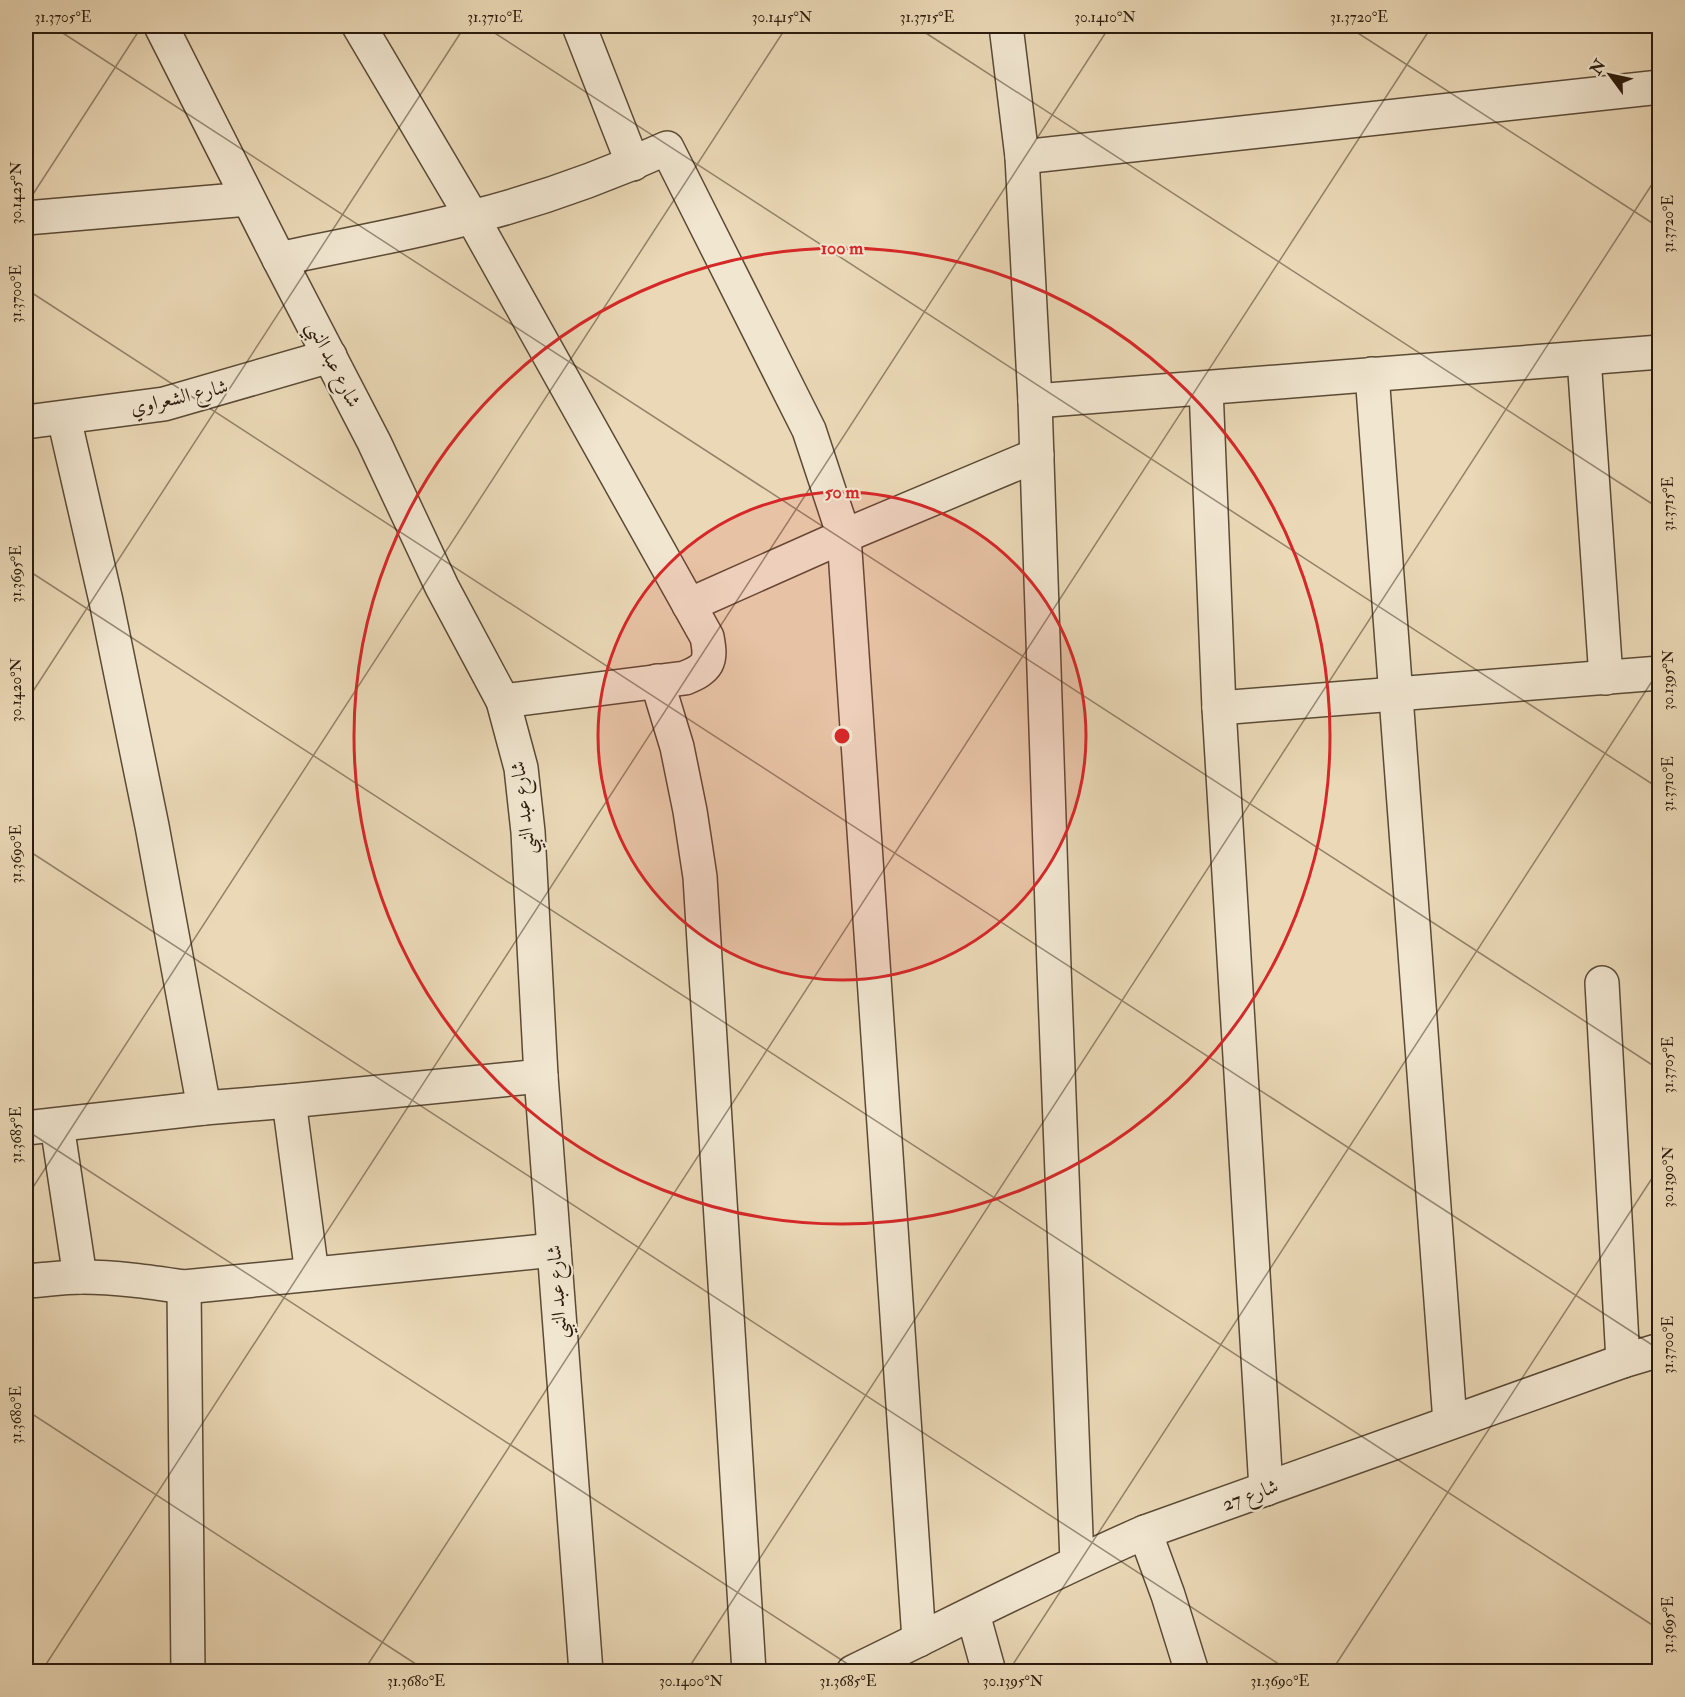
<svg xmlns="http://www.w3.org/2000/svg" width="1685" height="1697" font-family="'IM FELL Double Pica',Amiri,serif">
	<rect width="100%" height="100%" fill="#ead8b6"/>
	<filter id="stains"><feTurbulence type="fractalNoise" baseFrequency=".00333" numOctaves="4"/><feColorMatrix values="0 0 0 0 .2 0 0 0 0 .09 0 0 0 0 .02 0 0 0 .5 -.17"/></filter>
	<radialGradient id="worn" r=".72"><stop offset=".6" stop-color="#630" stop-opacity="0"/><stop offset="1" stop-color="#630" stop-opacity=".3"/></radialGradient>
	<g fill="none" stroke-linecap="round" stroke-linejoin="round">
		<!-- minor casing -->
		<g stroke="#5b4a36" stroke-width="36">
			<g id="minor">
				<path d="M161,26L279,259L374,442L442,587L503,701L521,768L528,832L541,1076L586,1672"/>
				<path d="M359,26L472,217L707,637C712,663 708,668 685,678L503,701"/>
				<path d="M579,26L633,164"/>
				<path d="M1006,26L1022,157L1035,401L1054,967L1077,1562"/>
				<path d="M1022,157L1660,87"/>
				<path d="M26,218L248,199"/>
				<path d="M279,259C343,245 409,234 472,217C539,200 604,177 667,148L809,430L844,536L919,1640"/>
				<path d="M1584,358L1606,678"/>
				<path d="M1372,374L1450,1422"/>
				<path d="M1206,388L1219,708L1266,1489"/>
				<path d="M1035,401L1660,352"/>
				<path d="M64,418L106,601L152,826L204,1108"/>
				<path d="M26,422L164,404L330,356"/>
				<path d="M689,605L844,536L1037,455"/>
				<path d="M657,681L677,747L690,811L700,877L749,1672"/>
				<path d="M1219,708L1660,673"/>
				<path d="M1602,983L1623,1361"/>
				<path d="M289,1101L312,1274"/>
				<path d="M57,1125L80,1277"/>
				<path d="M26,1128L204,1108L289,1101L541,1076"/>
				<path d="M26,1281C44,1280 63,1277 82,1277C116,1277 150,1282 184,1287L554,1250"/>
				<path d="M184,1287L188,1672"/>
				<path d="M1145,1532L1168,1595L1192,1672"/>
				<path d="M973,1614L989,1672"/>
				<path d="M853,1672C950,1625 1046,1575 1145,1532L1623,1361L1660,1350"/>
			</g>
		</g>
		<!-- minor -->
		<use href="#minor" stroke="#f1e6d0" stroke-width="33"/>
	</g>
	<!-- ticks -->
	<path fill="none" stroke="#2b1b0c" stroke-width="1.5" stroke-opacity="0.45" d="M52,26L1660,1070M484,26L1660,789M915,26L1660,509M1347,26L1660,228M26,205L142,26M26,289L1660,1350M26,569L1660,1630M26,702L465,26M26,849L1291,1672M26,1130L860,1672M26,1198L787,26M26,1410L428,1672M41,1672L1110,26M363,1672L1432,26M686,1672L1660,172M1008,1672L1660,669M1331,1672L1660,1166M1654,1672L1660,1662"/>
	<!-- distance rings -->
	<circle cx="842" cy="736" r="244" fill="#d62828" fill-opacity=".12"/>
	<g fill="none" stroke="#d62828" stroke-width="3">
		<circle cx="842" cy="736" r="244"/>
		<circle cx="842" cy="736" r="488"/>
	</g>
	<g text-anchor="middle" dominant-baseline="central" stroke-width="4.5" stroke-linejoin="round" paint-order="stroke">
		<!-- street labels -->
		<g font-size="20" fill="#2b1b0c" stroke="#f1e6d0">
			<text transform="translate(334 364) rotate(63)">شارع عبد النبي</text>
			<text transform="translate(179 397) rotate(-13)">شارع الشعراوي</text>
			<text transform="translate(523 808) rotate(-97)">شارع عبد النبي</text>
			<text transform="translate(557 1292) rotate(-94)">شارع عبد النبي</text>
			<text transform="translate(1250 1495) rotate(-20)">شارع 27</text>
		</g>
	</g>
	<circle cx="842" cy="736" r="9" fill="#d62828" stroke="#f1e6d0" stroke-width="3"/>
	<g font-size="18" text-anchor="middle" font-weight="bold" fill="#d62828" stroke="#f1e6d0" stroke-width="4.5" stroke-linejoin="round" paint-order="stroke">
		<text x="842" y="254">100 m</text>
		<text x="842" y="498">50 m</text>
	</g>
	<!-- margin -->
	<rect width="1685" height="1697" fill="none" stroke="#ead8b6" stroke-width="66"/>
	<!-- north arrow -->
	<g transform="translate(1610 75) rotate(303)" stroke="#f1e6d0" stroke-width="4.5" paint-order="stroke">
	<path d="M0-4.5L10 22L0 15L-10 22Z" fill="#2b1b0c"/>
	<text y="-9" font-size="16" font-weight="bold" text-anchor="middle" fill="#2b1b0c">N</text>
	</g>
	<rect x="33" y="33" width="1619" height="1631" fill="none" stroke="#2b1b0c" stroke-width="2"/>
	<g font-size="15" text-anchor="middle" fill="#2b1b0c">
		<text x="63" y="22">31.3705°E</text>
		<text x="495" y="22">31.3710°E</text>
		<text x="782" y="22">30.1415°N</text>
		<text x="927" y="22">31.3715°E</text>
		<text x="1105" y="22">30.1410°N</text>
		<text x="1359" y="22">31.3720°E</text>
		<text transform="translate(16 193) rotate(-90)" y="5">30.1425°N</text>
		<text transform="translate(1668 224) rotate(-90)" y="5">31.3720°E</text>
		<text transform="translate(16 294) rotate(-90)" y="5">31.3700°E</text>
		<text transform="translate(1668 504) rotate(-90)" y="5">31.3715°E</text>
		<text transform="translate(16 574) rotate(-90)" y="5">31.3695°E</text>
		<text transform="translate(1668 680) rotate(-90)" y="5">30.1395°N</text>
		<text transform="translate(16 690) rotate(-90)" y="5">30.1420°N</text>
		<text transform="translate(1668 784) rotate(-90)" y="5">31.3710°E</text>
		<text transform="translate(16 854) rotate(-90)" y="5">31.3690°E</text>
		<text transform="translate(1668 1065) rotate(-90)" y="5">31.3705°E</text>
		<text transform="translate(16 1135) rotate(-90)" y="5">31.3685°E</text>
		<text transform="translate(1668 1177) rotate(-90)" y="5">30.1390°N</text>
		<text transform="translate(1668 1345) rotate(-90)" y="5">31.3700°E</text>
		<text transform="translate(16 1415) rotate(-90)" y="5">31.3680°E</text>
		<text transform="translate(1668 1625) rotate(-90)" y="5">31.3695°E</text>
		<text x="416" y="1686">31.3680°E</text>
		<text x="691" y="1686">30.1400°N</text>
		<text x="848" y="1686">31.3685°E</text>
		<text x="1013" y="1686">30.1395°N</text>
		<text x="1280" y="1686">31.3690°E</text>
	</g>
	<rect width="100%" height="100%" filter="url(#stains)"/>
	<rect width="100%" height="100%" fill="url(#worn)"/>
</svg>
